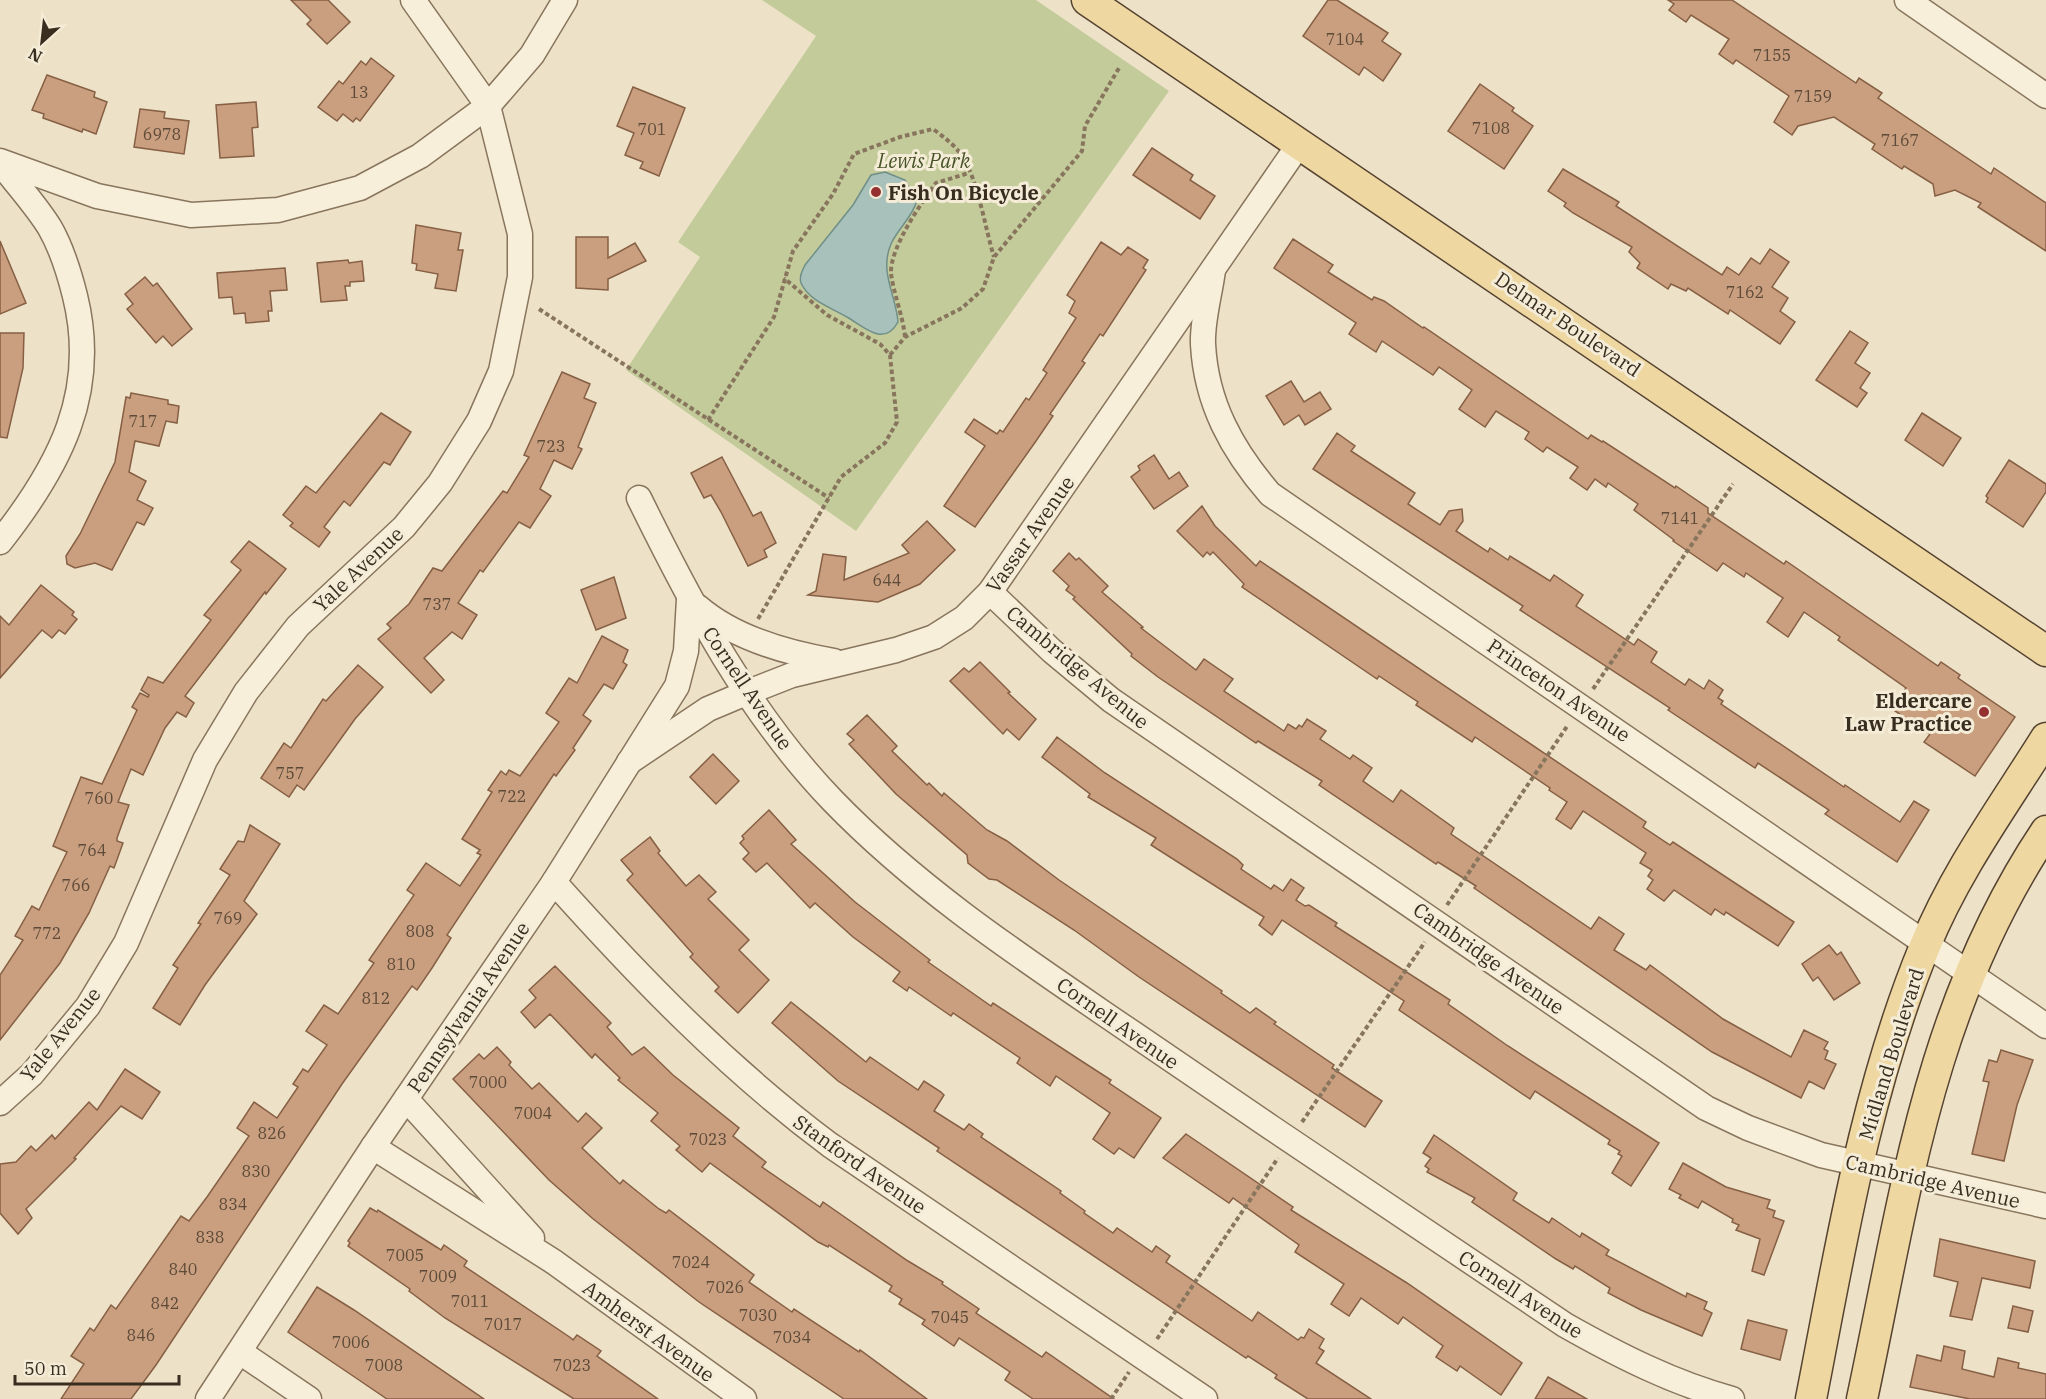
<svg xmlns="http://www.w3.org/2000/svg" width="2046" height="1399" font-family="'IBM Plex Serif',serif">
	<rect width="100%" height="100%" fill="#ede2c7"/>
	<!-- green -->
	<path fill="#c4cb9b" d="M762,0H1036L1169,91L856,531L626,370L700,257L678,242L816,36Z"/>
	<!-- water -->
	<path fill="#a8c1ba" stroke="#6f8f88" stroke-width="1.5" d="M885,172L905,180L917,200C913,217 898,228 891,244C879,272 896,295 898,322C884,348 863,326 847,317C832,308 809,301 801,283C799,277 802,271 805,265L853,205L871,175Z"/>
	<!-- building -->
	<g fill="#c99f7f" stroke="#865f44" stroke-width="1.5">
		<path d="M291,0H328L350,22L327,44L307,24L311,20Z"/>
		<path d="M1328,0H1337L1388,33L1382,41L1401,54L1383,81L1364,67L1359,75L1303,36Z"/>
		<path d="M1668,0H1732L1856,83L1859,78L1882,93L1878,98L1991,174L1994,168L2046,203V251L1978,207L1981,203L1955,190L1935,196L1933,184L1904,166L1902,169L1872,149L1875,144L1834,117L1798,126L1792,135L1774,122L1789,96L1736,60L1733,64L1719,54L1729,39L1691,15L1686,22L1669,10L1674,4Z"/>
		<path d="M371,58L394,76L360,121L356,118L353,122L343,114L337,121L318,107L339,81L343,84L361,61L366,65Z"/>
		<path d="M47,75L95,92L94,97L107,102L96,134L83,129L82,132L43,118L44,114L32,110Z"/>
		<path d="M1480,84L1514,108L1512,111L1533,126L1504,169L1448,131Z"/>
		<path d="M633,87L685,108L659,176L640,168L643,162L625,155L634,133L617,126Z"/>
		<path d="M256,102L258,127L252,128L254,156L220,158L216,105Z"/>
		<path d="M140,109L165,112L164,118L189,121L184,154L134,147Z"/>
		<path d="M1152,148L1193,175L1190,180L1215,196L1200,219L1133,175Z"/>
		<path d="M1563,169L1619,202L1616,206L1722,275L1727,267L1739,275L1751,258L1760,264L1770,249L1789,262L1772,287L1788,298L1780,311L1795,322L1780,344L1730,310L1728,314L1688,288L1686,291L1671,284L1668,289L1637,268L1640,263L1629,252L1632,247L1573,213L1564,206L1566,203L1548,191Z"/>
		<path d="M416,225L461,233L458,250H463L456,291L435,288L438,274L416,270L417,264L412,263Z"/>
		<path d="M576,237H608V258L635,243L646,261L608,279V290L576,288Z"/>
		<path d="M1293,239L1333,265L1328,272L1372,300L1374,297L1384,301L1423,328L1424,327L1588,439L1591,435L1602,442L1603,441L1675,488L1676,486L1708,508V513L1784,564L1786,561L1938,666L1941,662L1960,675L1958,678L2015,717L1975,776L1924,742L1930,734L1892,709L1906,688L1838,640L1840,637L1804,612L1788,637L1767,622L1783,598L1746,573L1744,577L1723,563L1717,571L1673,541L1674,540L1634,510L1638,504L1608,483L1606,487L1595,479L1587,490L1570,478L1578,467L1547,447L1543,452L1525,439L1529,432L1496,411L1485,427L1459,409L1472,390L1439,367L1433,375L1382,341L1376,352L1349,334L1356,323L1274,268Z"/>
		<path d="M0,241L26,303L0,314Z"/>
		<path d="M1101,242L1121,255L1128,247L1148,260L1143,268L1146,270L1103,336L1100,334L1082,361L1085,363L1050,414L1053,416L1036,441L975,527L944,506L985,446L965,432L974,419L997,434L1000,430L1003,432L1026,398L1029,400L1047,373L1043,370L1076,318L1069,313L1075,301L1067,295Z"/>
		<path d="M348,260L349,263L362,261L364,281L350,282V286H345L347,300L321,302L317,263Z"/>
		<path d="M285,268L287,290L270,291L272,311H268L269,321L246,323L245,313L234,314L232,297L219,298L217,273Z"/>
		<path d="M145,277L153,286L157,283L192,329L172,346L163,336L156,343L127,309L133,304L125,294Z"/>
		<path d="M1850,331L1868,343L1855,363L1870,373L1860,388L1867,393L1857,407L1816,380Z"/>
		<path d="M0,333H24L23,368L7,438L0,437Z"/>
		<path d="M562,372L590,384L584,398L596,403L578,447L582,449L572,469L554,460L540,489L551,496L537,517L530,528L519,522L483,572L480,570L458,603L477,615L462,639L452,632L424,658L444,680L431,693L378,639L391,628L387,624L409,604L433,568L442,571L503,491L507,493L529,457L524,455Z"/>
		<path d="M1291,381L1304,402L1320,392L1331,409L1305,425L1299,415L1284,425L1266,396Z"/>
		<path d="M131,393L168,400V404L179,406L177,423L166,421L159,446L135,441L129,472L146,481L137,500L153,508L144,525L137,522L112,570L95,563L75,568L67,564L66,556L80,534L115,462L126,397L130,398Z"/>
		<path d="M381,413L411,432L390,465L384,462L350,506L344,501L324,527L330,532L319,547L290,526L293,523L283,515L306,486L316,493Z"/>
		<path d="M1922,413L1961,438L1943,466L1905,440Z"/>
		<path d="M1337,433L1355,446L1351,451L1415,493L1408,504L1440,525L1449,511L1462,509L1463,521L1456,531L1488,552L1490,548L1508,560L1510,556L1550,581L1554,575L1583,595L1576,606L1634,645L1638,639L1657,652L1651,662L1685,685L1689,679L1704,689L1709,680L1723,690L1718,698L1723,701L1721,704L1844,787L1845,785L1900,822L1914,801L1929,810L1897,862L1825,814L1829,810L1758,763L1755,768L1668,710L1670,708L1520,610L1523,606L1313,469Z"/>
		<path d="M1154,455L1169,479L1179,472L1188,486L1154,509L1131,477L1140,470L1138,466Z"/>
		<path d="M722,457L753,516L761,512L776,543L764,550L767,557L748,566L721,512L711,495L704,498L691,473Z"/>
		<path d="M2009,460L2046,484V492L2023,527L1986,502L1988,498L1986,496Z"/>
		<path d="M1202,506L1215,526L1256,566L1260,561L1646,822L1643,827L1670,845L1673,842L1794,922L1778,946L1726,912L1724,915L1715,909L1711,915L1674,890L1664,901L1647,889L1653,880L1648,876L1652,870L1640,863L1646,853L1583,811L1571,829L1556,819L1567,802L1549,790L1550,788L1475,737L1472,742L1416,705L1418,702L1379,676L1377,679L1242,587L1244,584L1213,552L1210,555L1207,552L1203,557L1177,531Z"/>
		<path d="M927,521L955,550L920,584L878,602L808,595L816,591L823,554L846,557L844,580L909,553L902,545Z"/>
		<path d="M249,541L286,569L266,594L265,592L185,696L194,703L186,717L177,712L165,728L143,775L131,769L118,802L129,805L117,838V841L123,843L114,868L110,866L89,913L60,963L0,1040V975L23,940L15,936L32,906L39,910L67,852L53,846L81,777L102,784L137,710L132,707L140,693L148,697L149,695L141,690L148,677L163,683L211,620L204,615L241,570L231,562Z"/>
		<path d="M1069,553L1076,560L1079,558L1108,586L1102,592L1143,627L1141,628L1196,670L1204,659L1233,679L1224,691L1284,731L1288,724L1296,729L1299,725L1302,727L1307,719L1326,731L1320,739L1350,759L1353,755L1372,768L1363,781L1393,802L1401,790L1454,828L1451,834L1591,929L1599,917L1624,934L1614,950L1646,970L1650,965L1723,1019L1791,1057L1804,1030L1828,1042L1824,1049L1828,1051L1825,1059L1836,1064L1824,1089L1809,1081L1801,1098L1712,1052L1474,888L1476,886L1438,862L1436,864L1319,785L1322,781L1258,741L1256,743L1158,677L1131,656L1132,654L1073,599L1075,597L1066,590L1069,586L1053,571Z"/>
		<path d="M614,577L626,618L596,630L581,590Z"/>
		<path d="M41,585L74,612L72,615L77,619L65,634L59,630L52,638L42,630L0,678V616L9,625Z"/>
		<path d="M602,636L628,650L623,662L627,665L613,689L604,684L583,715L591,721L573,748L575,750L556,776L554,774L447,935L451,938L432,968L417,990L412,986L342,1084L156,1365L131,1399H61L84,1364L71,1356L90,1328L94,1331L111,1305L116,1309L181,1216L189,1221L207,1197L249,1136L237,1128L254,1102L277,1118L298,1087L293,1084L303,1069L308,1072L327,1045L306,1031L324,1005L338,1014L374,963L369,960L414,895L407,890L426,863L460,886L481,855L477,853L480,850L462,839L492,792L488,790L501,771L506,775L509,770L520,776L559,722L546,713L569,678L577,683Z"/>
		<path d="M980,662L1010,692L1008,693L1036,719L1019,740L1007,729L1003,734L950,681L964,668L969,672Z"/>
		<path d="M358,665L383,687L355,719L304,790L297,785L289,797L261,778L284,743L291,748L323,699L326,701Z"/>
		<path d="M867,715L897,746L892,751L927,785L929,783L942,796L944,793L987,830L1007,841L1059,880L1222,991L1221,993L1250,1013L1256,1008L1276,1022L1274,1024L1334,1065L1332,1068L1382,1101L1365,1127L1139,977L1074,930L997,880L989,879L968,863L967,855L896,794L849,744L854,740L847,734Z"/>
		<path d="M1057,737L1105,773L1237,859L1243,865L1241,869L1271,889L1274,885L1283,891L1291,879L1304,888L1296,900L1305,906L1309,905L1337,923L1335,926L1450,1000L1448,1004L1508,1046L1659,1143L1631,1186L1612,1173L1622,1156L1618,1154L1620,1151L1608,1144L1610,1140L1535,1091L1530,1099L1399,1010L1404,1001L1282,920L1272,935L1259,925L1264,917L1151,845L1156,838L1088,797L1090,794L1042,757Z"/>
		<path d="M713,754L739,781L716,804L690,777Z"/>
		<path d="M769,810L796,840L791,844L855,902L930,960L928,962L991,1006L993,1003L1083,1062L1111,1080L1109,1083L1161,1118L1134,1158L1119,1148L1114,1154L1093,1139L1110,1113L1056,1076L1050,1086L1017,1063L1020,1058L953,1013L951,1016L909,987L907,991L893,981L900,972L853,937L815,903L810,908L767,863L756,872L743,859L749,853L740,843L744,839L742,836Z"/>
		<path d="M250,825L280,844L244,901L257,914L205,985L180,1025L153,1008L178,968L173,965L201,924L198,923L230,875L220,869L238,841L244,842Z"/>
		<path d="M650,837L660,851L658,853L686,886L699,875L716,892L708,899L749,940L739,950L769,980L738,1013L715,991L719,987L690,957L693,954L627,880L633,874L621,860Z"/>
		<path d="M1829,945L1837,955L1841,952L1860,983L1834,1000L1818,977L1813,981L1802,964Z"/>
		<path d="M555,966L611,1023L607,1027L632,1055L644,1047L673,1075L739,1128L733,1136L766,1162L762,1167L820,1207L823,1202L908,1261L943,1282L942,1284L979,1309L976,1313L1042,1357L1046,1352L1114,1399H1033L1005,1380L1010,1372L959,1338L954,1346L922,1324L925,1320L899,1304L902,1299L889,1291L892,1286L829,1245L828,1247L818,1242L710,1163L702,1172L676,1150L680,1146L651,1121L658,1113L618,1080L620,1078L595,1054L592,1058L550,1014L535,1028L521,1012L536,998L529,990Z"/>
		<path d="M791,1002L866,1062L870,1057L918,1090L924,1081L941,1092L944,1095L934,1111L964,1130L969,1124L983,1134L981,1137L1061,1191L1060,1193L1085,1211L1084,1213L1113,1233L1117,1228L1152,1252L1156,1246L1170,1256L1166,1262L1252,1321L1258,1312L1298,1340L1301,1337L1304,1338L1309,1329L1324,1339L1319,1348L1324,1351L1316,1363L1371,1399H1308L1275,1378L1277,1375L1248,1356L1246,1358L937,1151L939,1148L838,1081L772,1023Z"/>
		<path d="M497,1047L511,1062L509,1065L532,1089L539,1083L578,1122L586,1113L602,1128L582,1148L620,1184L623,1180L659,1209L666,1213L669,1210L754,1275L749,1282L792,1312L794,1309L859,1352L860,1350L927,1399H844L699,1302L592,1218L549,1180L453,1079L479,1054L484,1059Z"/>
		<path d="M2001,1050L2033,1060L2017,1105L2004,1161L1972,1154L1989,1082L1983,1081L1989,1060L1997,1062Z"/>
		<path d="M125,1069L160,1092L142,1119L121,1106L74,1158L76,1159L26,1209L32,1218L18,1234L0,1213V1164L16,1162L31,1146L36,1151L52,1135L55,1139L89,1102L97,1110Z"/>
		<path d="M1186,1134L1293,1207L1291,1210L1407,1283L1522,1363L1501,1395L1460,1366L1457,1371L1436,1357L1443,1346L1403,1317L1398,1324L1361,1298L1349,1316L1331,1304L1344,1284L1295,1252L1299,1245L1233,1198L1229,1203L1163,1158Z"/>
		<path d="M1434,1135L1517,1193L1513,1200L1549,1223L1552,1218L1580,1237L1582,1233L1609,1250L1606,1255L1686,1297L1687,1293L1707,1302L1704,1309L1712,1313L1702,1336L1641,1310L1608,1293L1610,1288L1575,1266L1573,1269L1556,1259L1472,1202L1475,1198L1427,1172L1429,1169L1425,1166L1431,1158L1423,1153Z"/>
		<path d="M1683,1163L1726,1187L1770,1200L1767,1208L1775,1211L1773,1217L1784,1221L1764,1275L1752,1271L1760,1239L1736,1230L1739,1225L1732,1222L1733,1219L1702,1201L1698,1208L1679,1198L1681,1195L1669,1189Z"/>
		<path d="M370,1208L377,1212L378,1210L438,1248L441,1250L444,1245L467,1261L464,1266L571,1338L573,1340L577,1335L601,1351L597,1356L658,1399H574L445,1318L409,1291L410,1289L348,1246L350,1243L348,1241Z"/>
		<path d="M1940,1239L2035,1261L2030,1288L1982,1278L1972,1320L1950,1316L1958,1282L1934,1276Z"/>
		<path d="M317,1287L354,1310L484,1399H387L356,1378L288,1332Z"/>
		<path d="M2013,1306L2033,1311L2028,1332L2008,1328Z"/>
		<path d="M1748,1320L1787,1330L1780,1360L1741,1349Z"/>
		<path d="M1944,1346L1965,1351L1962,1369L1994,1377L1998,1358L2019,1363L2018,1368L2046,1374V1399H1970L1910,1387L1917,1355L1941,1361Z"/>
		<path d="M1548,1377L1587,1399H1535Z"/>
	</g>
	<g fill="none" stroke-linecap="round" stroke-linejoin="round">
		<!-- minor casing -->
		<g stroke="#88755d" stroke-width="27">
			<g id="minor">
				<path d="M1907,0L2046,96"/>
				<path d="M0,161L97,196L191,215L278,210L360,188L420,156L488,106L413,0"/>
				<path d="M0,162C16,184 36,205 50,228C62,249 69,272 75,296C99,393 59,467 0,542"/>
				<path d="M1213,270C1210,294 1202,320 1203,344C1206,403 1232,450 1270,494L2046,1026"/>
				<path d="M639,498C692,606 749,714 833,801C922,893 1029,962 1134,1034C1277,1132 1421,1229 1565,1325C1618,1355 1673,1383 1732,1399"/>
				<path d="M990,592L1052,651L1111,700L1706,1108L1748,1128L1821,1155L2046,1206"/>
				<path d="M698,607C734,638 787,653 834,661"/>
				<path d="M629,762L708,709L746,693L792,675L896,650L934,637L964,618L990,592L1300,143"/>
				<path d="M554,882C640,978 727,1068 830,1145L1205,1399"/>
				<path d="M406,1099L532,1238"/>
				<path d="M0,1103L32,1074L88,1006L126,943L205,760L246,692L298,626L404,527L440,483L479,421L501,371L520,277V234L488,106L532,55L565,0"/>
				<path d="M373,1147L554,1262L744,1399"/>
				<path d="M240,1352L309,1399"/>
				<path d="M208,1399L373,1147L554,882L677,686L686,651L689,599"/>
			</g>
		</g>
		<!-- major casing -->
		<g stroke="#564331" stroke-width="33">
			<g id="major">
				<path d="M1087,0L2046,651"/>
				<path d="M1811,1399C1841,1246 1865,1091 1925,946C1955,872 2004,805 2046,738"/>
				<path d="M1862,1399C1905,1198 1928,1007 2046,831"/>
			</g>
		</g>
		<!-- path -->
		<g stroke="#88755d" stroke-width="4" stroke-dasharray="4.5 3" stroke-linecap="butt">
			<path d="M539,309L829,498"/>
			<path d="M905,337C903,316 893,292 891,273C890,248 921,203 936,183L969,173"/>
			<path d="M890,355L905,337L962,308L983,289L994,257L1082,151L1085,126L1119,68"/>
			<path d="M708,420L774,317L793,251L833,194L854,154L900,137L933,129C944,137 953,144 961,154C978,179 985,228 994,257"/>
			<path d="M758,619L841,477L885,443L897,422L890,355L880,344L827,315L784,278"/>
			<path d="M1593,689L1733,484"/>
			<path d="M1447,905L1568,725"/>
			<path d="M1302,1122L1425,942"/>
			<path d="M1157,1339L1278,1158"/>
			<path d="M1111,1399L1129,1372"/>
		</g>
		<!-- minor -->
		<use href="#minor" stroke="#f8efda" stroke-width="24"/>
		<!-- major -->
		<use href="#major" stroke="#eed7a1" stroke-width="30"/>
	</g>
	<!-- markers -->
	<g fill="#943130" stroke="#f4ecd7" stroke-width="2">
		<circle cx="876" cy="192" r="6"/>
		<circle cx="1984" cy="712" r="6"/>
	</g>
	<g text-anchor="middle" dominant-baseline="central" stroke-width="6" stroke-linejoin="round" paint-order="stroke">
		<!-- number labels -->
		<g font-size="16" fill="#5d4a38">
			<text x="1345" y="39">7104</text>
			<text x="1772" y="55">7155</text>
			<text x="359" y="92">13</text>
			<text x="1813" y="96">7159</text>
			<text x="1491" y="128">7108</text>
			<text x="652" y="129">701</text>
			<text x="162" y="134">6978</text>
			<text x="1900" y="140">7167</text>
			<text x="1745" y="292">7162</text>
			<text x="143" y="421">717</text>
			<text x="551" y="446">723</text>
			<text x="1680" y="518">7141</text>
			<text x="887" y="580">644</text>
			<text x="437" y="604">737</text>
			<text x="290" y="773">757</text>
			<text x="512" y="796">722</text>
			<text x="99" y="798">760</text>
			<text x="92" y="850">764</text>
			<text x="76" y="885">766</text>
			<text x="228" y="918">769</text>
			<text x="420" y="931">808</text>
			<text x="47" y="933">772</text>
			<text x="401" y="964">810</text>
			<text x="376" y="998">812</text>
			<text x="488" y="1082">7000</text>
			<text x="533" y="1113">7004</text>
			<text x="272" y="1133">826</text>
			<text x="708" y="1139">7023</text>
			<text x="256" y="1171">830</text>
			<text x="233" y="1204">834</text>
			<text x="210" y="1237">838</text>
			<text x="405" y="1255">7005</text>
			<text x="691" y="1262">7024</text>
			<text x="183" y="1269">840</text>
			<text x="438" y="1276">7009</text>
			<text x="725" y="1287">7026</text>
			<text x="470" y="1301">7011</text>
			<text x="165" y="1303">842</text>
			<text x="758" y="1315">7030</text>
			<text x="950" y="1317">7045</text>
			<text x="503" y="1324">7017</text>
			<text x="141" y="1335">846</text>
			<text x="792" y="1337">7034</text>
			<text x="351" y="1342">7006</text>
			<text x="384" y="1365">7008</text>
			<text x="572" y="1365">7023</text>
		</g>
		<!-- park labels -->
		<g font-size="20" font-style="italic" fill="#485428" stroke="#f4ecd7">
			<text x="924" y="160">Lewis Park</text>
		</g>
		<!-- poi labels -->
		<g font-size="20" font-weight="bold" fill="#392d20" stroke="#f4ecd7" text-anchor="start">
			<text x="888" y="192">Fish On Bicycle</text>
			<text x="1972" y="700" text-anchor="end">Eldercare<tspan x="1972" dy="23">Law Practice</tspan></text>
		</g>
		<!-- street labels -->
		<g font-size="20" fill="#392d20" stroke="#f4ecd7">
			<text transform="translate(1568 324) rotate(34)">Delmar Boulevard</text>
			<text transform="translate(1030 534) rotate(-55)">Vassar Avenue</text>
			<text transform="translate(358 569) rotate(-43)">Yale Avenue</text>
			<text transform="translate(1078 667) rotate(40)">Cambridge Avenue</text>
			<text transform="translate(748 688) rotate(56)">Cornell Avenue</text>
			<text transform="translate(1559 690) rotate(34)">Princeton Avenue</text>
			<text transform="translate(1489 958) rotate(35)">Cambridge Avenue</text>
			<text transform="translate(468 1007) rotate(-56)">Pennsylvania Avenue</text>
			<text transform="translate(1118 1023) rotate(35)">Cornell Avenue</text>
			<text transform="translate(60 1034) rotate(-51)">Yale Avenue</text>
			<text transform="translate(1891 1054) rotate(-73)">Midland Boulevard</text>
			<text transform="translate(860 1164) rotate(35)">Stanford Avenue</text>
			<text transform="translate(1933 1181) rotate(13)">Cambridge Avenue</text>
			<text transform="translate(1521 1294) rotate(33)">Cornell Avenue</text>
			<text transform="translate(649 1331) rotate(36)">Amherst Avenue</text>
		</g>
	</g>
	<!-- north arrow -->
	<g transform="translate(42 42) rotate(207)" stroke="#f4ecd7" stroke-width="4.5" paint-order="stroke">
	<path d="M0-4.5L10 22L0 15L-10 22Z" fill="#392d20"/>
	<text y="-9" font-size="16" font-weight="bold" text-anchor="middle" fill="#392d20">N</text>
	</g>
	<!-- scale -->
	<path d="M15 1375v9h164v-9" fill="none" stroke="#392d20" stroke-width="3"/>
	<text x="24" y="1375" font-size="18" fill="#392d20" stroke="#f4ecd7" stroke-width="4.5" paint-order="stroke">50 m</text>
</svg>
